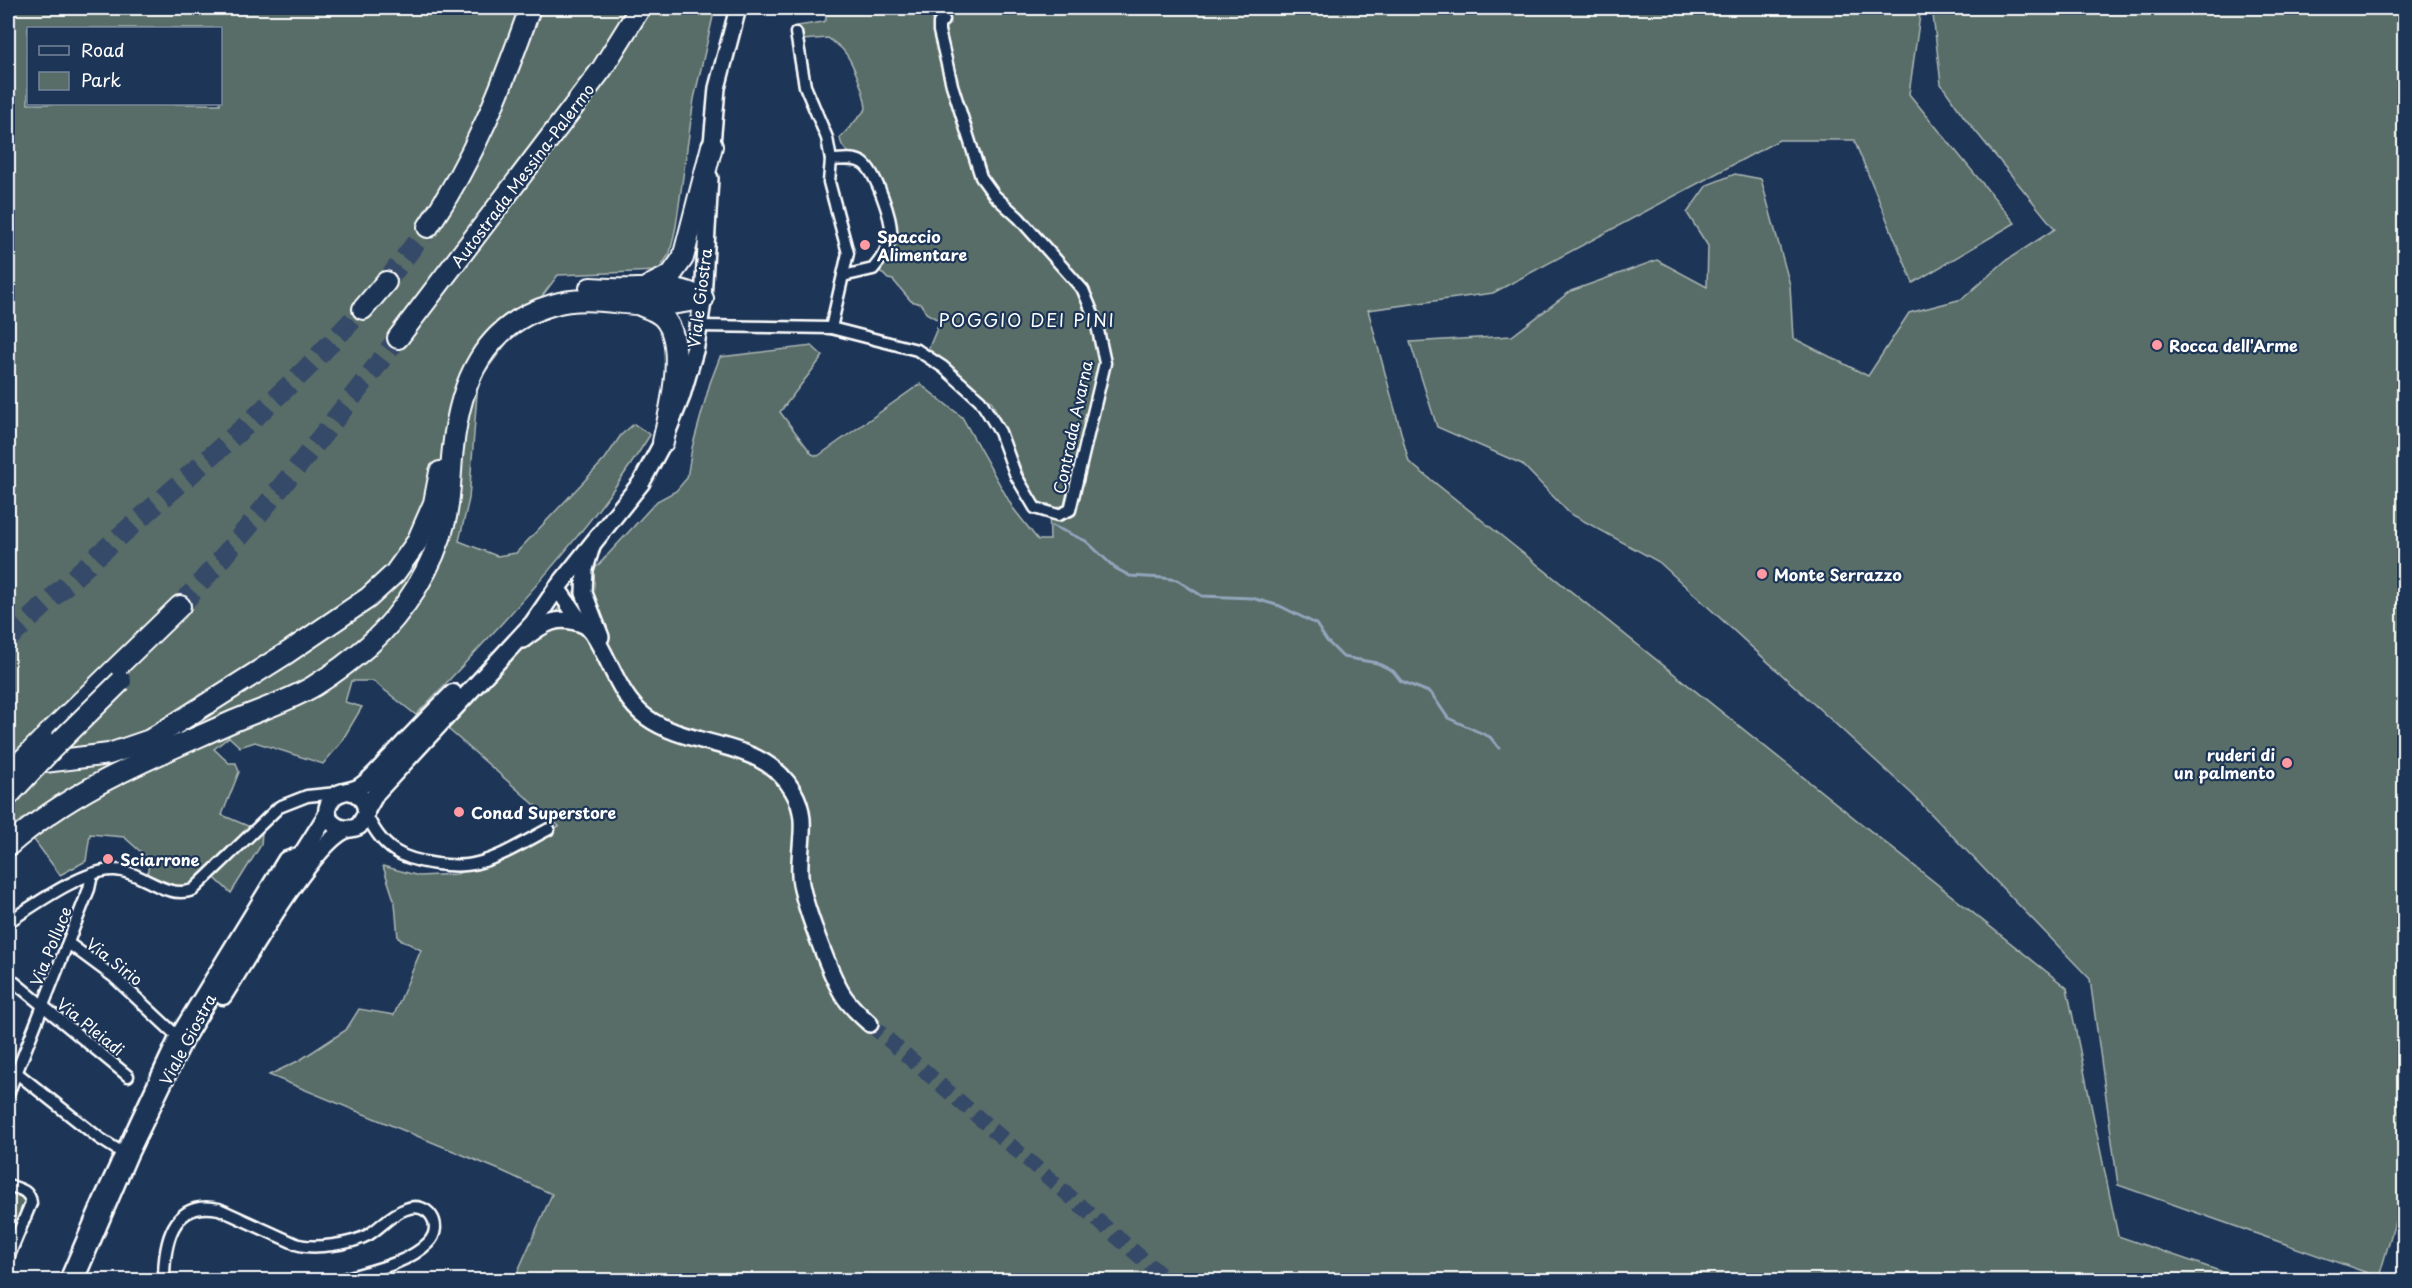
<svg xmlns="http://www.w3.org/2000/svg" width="2412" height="1288" font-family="'Playpen Sans',sans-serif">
	<rect width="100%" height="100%" fill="#1d3557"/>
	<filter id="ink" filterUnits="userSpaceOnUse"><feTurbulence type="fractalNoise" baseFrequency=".0167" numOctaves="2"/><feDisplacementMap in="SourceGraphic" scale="12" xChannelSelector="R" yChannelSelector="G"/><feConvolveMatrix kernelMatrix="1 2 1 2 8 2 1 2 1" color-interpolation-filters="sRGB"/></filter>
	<g filter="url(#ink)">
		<!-- green -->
		<g fill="#586d68" stroke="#acb6b4" stroke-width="1.5" fill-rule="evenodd">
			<path d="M8,8H715L694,99L676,226L670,253L658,271L558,275L478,381L469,499L459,541L497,556L516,553L605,459L621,435L634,424L650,435C585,539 500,626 416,715L373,681H351L345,702L362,707L340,744L323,764L255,742L240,747L229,737L214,749L229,763H236L239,772L222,815L262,832L261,845L231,893L206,870L192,884L176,886L147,874L150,860L124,837L90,834L86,861L60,875L35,841L8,821ZM28,28H220V104H28Z"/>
			<path d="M825,8H1921L1909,94L2015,223L1913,283L1854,140H1779L1493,293L1368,310L1409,462L2067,988L2118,1236L2246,1280H514L552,1194L502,1171L269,1075L300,1060L346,1030L359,1009L394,1015L421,950L398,938L395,903L383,866L419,876L457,874L559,826L448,729L657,501L676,491L687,478L692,448L710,383L720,357L812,346L823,356L780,412L812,454L818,456L920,384L962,417L1013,508L1038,540H1050L1049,504C1038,505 1035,498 1030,489L992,402L928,350L940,321L926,313L921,304L911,301L893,280L888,279L878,269L893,237L863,159C852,155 842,152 840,138L866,109C865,94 853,61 843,50C839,45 833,42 828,38L802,40L797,26L823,22L826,20Z"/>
			<path d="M1934,8H2404V1191L2379,1277L2118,1185L2090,979L1912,794L1659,562L1569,513L1522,464L1437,427L1410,342L1512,336L1571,291L1657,260L1707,287L1708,246L1687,213L1707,185L1735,174L1761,179L1790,285L1793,338L1868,376L1909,313L1962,299L2005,261L2055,229L1964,117L1941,84L1933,15Z"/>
			<path d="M11,1191L26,1197L28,1202L8,1251V1219Z"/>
		</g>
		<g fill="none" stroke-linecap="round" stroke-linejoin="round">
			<!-- stream -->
			<path stroke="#92a6bc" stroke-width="3" d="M1053,526L1086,541L1115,568L1130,576L1164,578L1177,580L1202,596L1252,598L1280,606L1316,624L1327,641L1343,657L1377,663L1393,671L1401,681L1431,693L1448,718L1490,737L1499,748"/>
			<!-- secondary-tunnel -->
			<path stroke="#344968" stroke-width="15" stroke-dasharray="15 8" stroke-linecap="butt" d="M870,1024L1167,1280"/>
			<!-- highway-tunnel -->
			<g stroke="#344968" stroke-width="20" stroke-dasharray="20 10" stroke-linecap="butt">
				<path d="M386,282L428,227"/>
				<path d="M180,606C257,520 328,429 398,338"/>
				<path d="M8,639L95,558L250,422L305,370L363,309"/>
			</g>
			<!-- street casing -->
			<g stroke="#fff" stroke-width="15">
				<g id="street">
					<path d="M796,33L805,86L827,138L831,160L829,182L848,253L831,328"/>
					<path d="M831,160C842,160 854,157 863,163C876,172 893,221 891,236C889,247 880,261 873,269L843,276"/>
					<path d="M699,326L831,328L917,350L943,367L980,400L1000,432L1016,476L1035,508L1058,515L1070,510L1105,363L1096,321L1083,290L1019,218L994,195L981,177L952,85L939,31V23L944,20"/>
					<path d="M366,814C373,828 381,842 395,851C413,863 456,869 477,863C502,857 526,841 549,829"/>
					<path d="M8,922C33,906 85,868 115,870C142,871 165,900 193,890L279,807L307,796L337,793"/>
					<path d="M68,943L114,977L176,1035"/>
					<path d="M8,977L128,1076"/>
					<path d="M8,1066L99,1138L121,1152"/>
					<path d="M8,1094L89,889L92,875"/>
					<path d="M8,1185C18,1189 30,1190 31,1203L8,1258"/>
					<path d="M65,1280L101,1196L176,1035L284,858L303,851"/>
					<path d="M164,1280C164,1245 171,1199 219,1209L296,1244C313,1250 352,1244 368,1235C381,1227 391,1214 406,1209C428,1200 445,1226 428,1243C406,1265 368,1271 340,1280"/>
				</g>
			</g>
			<!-- secondary casing -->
			<g stroke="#fff" stroke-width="20">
				<g id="secondary">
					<path d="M711,155L717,88L738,8"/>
					<path d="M703,299L710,178"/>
					<path d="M592,546L585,569L584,593L601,637"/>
					<path d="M557,588C563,596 569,605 575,614C581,621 588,627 593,634C611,661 619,697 646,717C691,750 763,738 793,791C810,819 798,845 800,875C800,896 832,980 845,998C852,1008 861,1016 870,1024"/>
					<path d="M523,640C544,623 558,614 584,625"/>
				</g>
			</g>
			<!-- primary casing -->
			<g stroke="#fff" stroke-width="21">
				<g id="primary">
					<path d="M349,791C361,794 367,802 366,814L359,826C340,836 317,818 332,799C339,789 352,793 361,786C372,779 382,766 391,757C412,735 432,714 453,693"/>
					<path d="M367,809L376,793L533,623L557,588L641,483L663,442L681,397L695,349L703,299"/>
					<path d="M223,996C246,960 311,846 345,830"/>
					<path d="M75,1280L128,1156L184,1040L275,887L304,851L328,813"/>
				</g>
			</g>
			<!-- highway casing -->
			<g stroke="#fff" stroke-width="24">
				<g id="highway">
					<path d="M428,227C474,159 503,85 530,8"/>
					<path d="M649,286L671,275L683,258L712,146"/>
					<path d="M590,288C606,289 623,290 638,289C665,289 677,285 703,299"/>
					<path d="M642,306C650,309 657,311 663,317C688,343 670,410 663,442"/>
					<path d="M363,309L386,282"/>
					<path d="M398,338L602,69L640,8"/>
					<path d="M46,736L180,606"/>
					<path d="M28,764L109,754L150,740L287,653L368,598L395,573L417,542L434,503L440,472"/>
					<path d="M8,846C75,787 149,759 229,723C257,711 289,701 314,686C333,674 353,659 369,645C405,612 433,568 445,521C451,497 450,472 453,448C460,383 483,325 552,305C587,294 623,306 659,305C673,304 688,301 703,299"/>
				</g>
			</g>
			<!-- street -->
			<use href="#street" stroke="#1d3557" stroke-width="10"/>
			<!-- secondary -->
			<use href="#secondary" stroke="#1d3557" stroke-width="15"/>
			<!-- primary -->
			<use href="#primary" stroke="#1d3557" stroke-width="16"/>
			<!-- highway -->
			<use href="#highway" stroke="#1d3557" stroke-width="20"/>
			<!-- highway-bridge casing -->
			<g stroke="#fff" stroke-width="24" stroke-linecap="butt">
				<g id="highway-bridge">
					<path d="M8,775L43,739"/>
					<path d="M8,796L51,750L121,681"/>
				</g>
			</g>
			<!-- highway-bridge -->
			<use href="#highway-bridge" stroke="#1d3557" stroke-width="20"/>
		</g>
	</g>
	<!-- markers -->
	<g fill="#ff9aa2" stroke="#1d3557" stroke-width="2">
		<circle cx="865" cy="245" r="6"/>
		<circle cx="2157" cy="345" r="6"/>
		<circle cx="1762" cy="574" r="6"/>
		<circle cx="2287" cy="763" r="6"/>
		<circle cx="459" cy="812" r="6"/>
		<circle cx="108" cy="859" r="6"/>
	</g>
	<g text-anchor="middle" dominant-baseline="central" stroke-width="4.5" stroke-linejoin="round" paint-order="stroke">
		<!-- street labels -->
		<g font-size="16" fill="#fff" stroke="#1d3557">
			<text transform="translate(522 175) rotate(-53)">Autostrada Messina-Palermo</text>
			<text transform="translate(699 298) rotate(-83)">Viale Giostra</text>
			<text transform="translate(1072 427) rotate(-78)">Contrada Avarna</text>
			<text transform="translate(50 946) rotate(-68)">Via Polluce</text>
			<text transform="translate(115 961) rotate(38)">Via Sirio</text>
			<text transform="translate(91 1026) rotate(39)">Via Pleiadi</text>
			<text transform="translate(187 1039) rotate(-62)">Viale Giostra</text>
		</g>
		<!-- poi labels -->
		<g font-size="16" font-weight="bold" fill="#fff" stroke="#1d3557" text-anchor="start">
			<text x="877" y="236">Spaccio<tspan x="877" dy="18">Alimentare</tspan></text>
			<text x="2169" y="345">Rocca dell'Arme</text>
			<text x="1774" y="574">Monte Serrazzo</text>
			<text x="2275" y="754" text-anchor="end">ruderi di<tspan x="2275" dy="18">un palmento</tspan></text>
			<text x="471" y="812">Conad Superstore</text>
			<text x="120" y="859">Sciarrone</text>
		</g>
		<!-- neighbourhood labels -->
		<g font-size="18" letter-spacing="1.5" fill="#fff" stroke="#1d3557">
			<text x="1027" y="319">POGGIO DEI PINI</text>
		</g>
	</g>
	<!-- margin -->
	<rect width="2412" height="1288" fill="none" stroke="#1d3557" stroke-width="30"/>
	<rect x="15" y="15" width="2382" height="1258" fill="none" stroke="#fff" stroke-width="2" filter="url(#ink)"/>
	<!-- legend -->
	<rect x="27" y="27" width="195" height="78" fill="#1d3557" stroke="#77869a" stroke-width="1.5"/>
	<rect x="39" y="46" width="30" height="9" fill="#1d3557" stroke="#77869a" stroke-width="1.5"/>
	<text x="81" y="57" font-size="18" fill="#ffffff">Road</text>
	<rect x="39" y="72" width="30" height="18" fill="#586d68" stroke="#77869a" stroke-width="1.5"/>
	<text x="81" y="87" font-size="18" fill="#ffffff">Park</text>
</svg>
